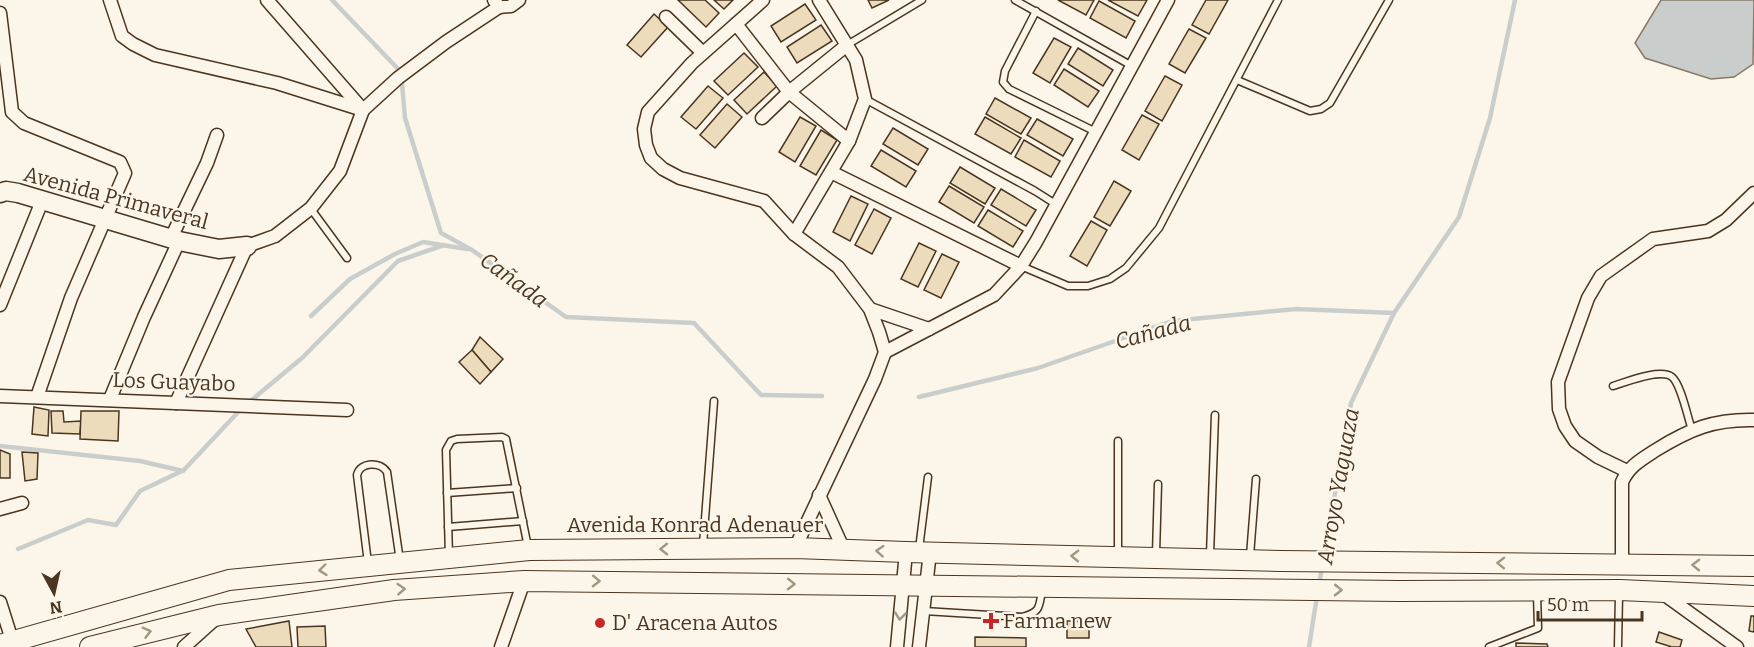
<svg xmlns="http://www.w3.org/2000/svg" width="1754" height="647" font-family="Bitter,serif">
	<rect width="100%" height="100%" fill="#fbf6e9"/>
	<!-- water -->
	<path fill="#c9cecd" stroke="#887966" stroke-width="1.5" d="M1661,0H1754L1753,64L1734,77L1711,79L1645,58L1635,43Z"/>
	<g fill="none" stroke-linecap="round" stroke-linejoin="round">
		<!-- stream -->
		<g stroke="#c9cecd" stroke-width="4.5">
			<path d="M332,0L401,72L405,118L441,233L472,250L566,317L694,323L761,395L822,396"/>
			<path d="M311,316L350,279L395,254L423,242L467,249"/>
			<path d="M919,397L1038,368L1172,321L1296,309L1394,313"/>
			<path d="M248,403L302,358L398,261L444,245"/>
			<path d="M0,446L140,461L183,471L241,409"/>
			<path d="M18,549L88,520L116,525L140,491L182,471"/>
			<path d="M1324,556L1351,403L1394,313L1459,217L1490,118L1515,0"/>
			<path d="M1319,585L1322,567"/>
			<path d="M1309,647L1317,596"/>
		</g>
	</g>
	<!-- building -->
	<g fill="#ecdcbc" stroke="#4a3520" stroke-width="1.5">
		<path d="M678,0H705L719,13L706,27Z"/>
		<path d="M714,0H733L724,9Z"/>
		<path d="M868,0H889L872,8Z"/>
		<path d="M1058,0H1094L1086,15Z"/>
		<path d="M1108,0H1147L1138,16Z"/>
		<path d="M1206,0H1228L1209,34L1192,25Z"/>
		<path d="M1099,1L1135,21L1126,38L1090,18Z"/>
		<path d="M805,4L816,20L781,42L771,26Z"/>
		<path d="M654,14L668,27L641,57L627,45Z"/>
		<path d="M821,25L832,41L797,63L787,47Z"/>
		<path d="M1189,29L1206,38L1185,73L1169,64Z"/>
		<path d="M1054,38L1071,47L1050,83L1033,73Z"/>
		<path d="M1078,48L1113,70L1103,86L1068,64Z"/>
		<path d="M744,53L758,67L728,95L714,81Z"/>
		<path d="M1064,69L1099,91L1088,107L1054,85Z"/>
		<path d="M764,72L777,86L747,114L734,100Z"/>
		<path d="M1165,76L1182,85L1162,121L1145,111Z"/>
		<path d="M708,86L723,98L696,129L681,117Z"/>
		<path d="M995,98L1031,118L1021,134L986,114Z"/>
		<path d="M727,104L742,117L715,148L700,135Z"/>
		<path d="M1142,115L1159,124L1139,160L1122,150Z"/>
		<path d="M800,117L816,126L795,162L779,152Z"/>
		<path d="M985,117L1021,138L1011,154L975,134Z"/>
		<path d="M1037,119L1073,139L1063,156L1027,135Z"/>
		<path d="M893,128L928,149L918,165L883,144Z"/>
		<path d="M821,130L837,140L816,175L800,166Z"/>
		<path d="M1024,140L1060,161L1051,177L1015,157Z"/>
		<path d="M881,150L916,171L906,187L871,166Z"/>
		<path d="M960,167L995,188L985,204L950,183Z"/>
		<path d="M1114,181L1131,191L1110,226L1094,217Z"/>
		<path d="M949,186L984,207L974,223L939,202Z"/>
		<path d="M1001,189L1036,210L1026,226L991,205Z"/>
		<path d="M851,196L868,204L850,241L833,232Z"/>
		<path d="M874,209L891,218L872,254L855,245Z"/>
		<path d="M988,210L1023,231L1013,247L978,226Z"/>
		<path d="M1091,221L1107,230L1087,266L1070,256Z"/>
		<path d="M919,243L936,251L918,287L901,279Z"/>
		<path d="M942,254L959,262L941,298L924,290Z"/>
		<path d="M480,337L503,359L491,372L472,350Z"/>
		<path d="M472,350L491,372L480,384L459,362Z"/>
		<path d="M34,407L49,410L48,436L32,434Z"/>
		<path d="M51,411H63L64,422L81,421L80,434L52,433Z"/>
		<path d="M81,411H119L118,441L80,439Z"/>
		<path d="M0,450L10,454V478H0Z"/>
		<path d="M22,452L38,453L37,479L25,481Z"/>
		<path d="M1751,616H1754V632L1749,631Z"/>
		<path d="M289,621L292,647H256L246,629Z"/>
		<rect x="1067" y="621" width="22" height="17"/>
		<path d="M325,626L326,647H298L297,627Z"/>
		<path d="M1659,632L1682,640L1680,647H1672L1656,642Z"/>
		<path d="M975,637L1026,638V647H975Z"/>
		<path d="M1516,643L1547,644L1548,647H1516Z"/>
	</g>
	<g fill="none" stroke-linecap="round" stroke-linejoin="round">
		<!-- lane casing -->
		<g stroke="#4a3520" stroke-width="9">
			<g id="lane">
				<path d="M1015,0L1132,66"/>
				<path d="M1036,11L1005,71L1003,82L1009,89L1096,132"/>
				<path d="M847,45L922,0"/>
				<path d="M1237,80L1310,111L1321,109L1330,103L1389,0"/>
				<path d="M865,99L1035,191L1057,205"/>
				<path d="M311,209L347,258"/>
				<path d="M1021,266L1068,286H1088L1110,279L1126,268L1159,228L1278,0"/>
				<path d="M1613,386C1626,382 1661,368 1672,377C1681,384 1688,419 1692,430"/>
				<path d="M1118,441V553"/>
				<path d="M447,493L517,488"/>
				<path d="M448,527L523,521"/>
				<path d="M703,545L714,401"/>
				<path d="M919,549L928,477"/>
				<path d="M1156,554L1158,484"/>
				<path d="M1210,555L1215,415"/>
				<path d="M449,556L446,450L451,441L457,439L502,437L506,439L528,547"/>
				<path d="M1250,556L1256,479"/>
				<path d="M368,563L357,475C360,462 380,461 387,472L400,561"/>
				<path d="M924,611L1022,617C1041,612 1039,607 1042,590"/>
				<path d="M1489,647L1538,628L1537,594"/>
				<path d="M1618,647L1619,594"/>
			</g>
		</g>
		<!-- street casing -->
		<g stroke="#4a3520" stroke-width="15">
			<g id="street">
				<path d="M110,0L122,36L133,44L155,55L277,83L363,110L398,78L446,42L499,7"/>
				<path d="M494,0L499,7L511,6L519,0"/>
				<path d="M763,0L692,63L648,112L644,129L646,145L651,158L663,169L680,178L764,201L794,234L838,267L870,309L879,332L885,352L875,379L795,548"/>
				<path d="M0,13L12,112L24,123L120,162L125,173L71,298L37,397"/>
				<path d="M666,17L703,53"/>
				<path d="M736,24L789,92L849,141"/>
				<path d="M762,118L789,92L847,45"/>
				<path d="M831,172L1021,266"/>
				<path d="M794,234L849,141L865,99L856,60L819,0"/>
				<path d="M171,238L207,163L217,135"/>
				<path d="M0,305L42,201"/>
				<path d="M870,309L929,329"/>
				<path d="M885,352L994,295L1021,266L1036,242L1168,0"/>
				<path d="M0,396L347,410"/>
				<path d="M110,399L144,317L179,241"/>
				<path d="M176,403L247,246L275,236L311,208L340,171L363,110L267,0"/>
				<path d="M1627,471L1598,457L1575,441L1565,426L1559,409L1558,382L1588,298L1601,276L1653,239L1708,231L1726,220L1754,193"/>
				<path d="M819,495L843,548"/>
				<path d="M0,509L22,503"/>
				<path d="M1622,564V482C1629,466 1642,459 1656,450C1690,429 1714,419 1754,420"/>
				<path d="M1662,593L1737,647"/>
				<path d="M0,602L12,640"/>
				<path d="M184,647L214,620"/>
				<path d="M501,647L524,581"/>
				<path d="M897,647L906,552"/>
				<path d="M919,647L930,552"/>
			</g>
		</g>
		<!-- secondary casing -->
		<g stroke="#4a3520" stroke-width="21">
			<path id="secondary" d="M0,193L6,191L18,193L179,241L219,249L247,246"/>
		</g>
		<!-- primary casing -->
		<g stroke="#4a3520" stroke-width="22">
			<g id="primary">
				<path d="M0,645L229,580L529,550L795,548L906,552L1281,561L1754,566"/>
				<path d="M90,647L219,615L394,590L524,581L1399,591L1620,590L1754,596"/>
			</g>
		</g>
		<!-- lane -->
		<use href="#lane" stroke="#fbf6e9" stroke-width="6"/>
		<!-- street -->
		<use href="#street" stroke="#fbf6e9" stroke-width="12"/>
		<!-- secondary -->
		<use href="#secondary" stroke="#fbf6e9" stroke-width="18"/>
		<!-- primary -->
		<use href="#primary" stroke="#fbf6e9" stroke-width="20"/>
	</g>
	<!-- one-way arrows -->
	<defs><path id="oneway-chevron" d="M-2-3.5L2.5 0L-2 3.5" fill="none" stroke-width="1.6" stroke-linecap="round" stroke-linejoin="round" transform="scale(1.5)"/></defs>
	<g stroke="#a29684">
		<use href="#oneway-chevron" transform="translate(664 549) rotate(179)"/>
		<use href="#oneway-chevron" transform="translate(880 551) rotate(-176)"/>
		<use href="#oneway-chevron" transform="translate(1075 556) rotate(-179)"/>
		<use href="#oneway-chevron" transform="translate(1501 563) rotate(-179)"/>
		<use href="#oneway-chevron" transform="translate(1696 565) rotate(-179)"/>
		<use href="#oneway-chevron" transform="translate(323 570) rotate(174)"/>
		<use href="#oneway-chevron" transform="translate(596 581) rotate(1)"/>
		<use href="#oneway-chevron" transform="translate(791 584) rotate(1)"/>
		<use href="#oneway-chevron" transform="translate(401 589) rotate(-4)"/>
		<use href="#oneway-chevron" transform="translate(1338 590) rotate(1)"/>
		<use href="#oneway-chevron" transform="translate(900 616) rotate(96)"/>
		<use href="#oneway-chevron" transform="translate(147 632) rotate(-15)"/>
	</g>
	<!-- markers -->
	<g fill="#c62828" stroke="#fbf6e9" stroke-width="2">
		<path d="M988 612h6v6h6v6h-6v6h-6v-6h-6v-6h6z"/>
		<circle cx="600" cy="623" r="6"/>
	</g>
	<g text-anchor="middle" dominant-baseline="central" stroke-width="4.5" stroke-linejoin="round" paint-order="stroke">
		<!-- street labels -->
		<g font-size="21" fill="#4a3520" stroke="#fbf6e9">
			<text transform="translate(116 198) rotate(15)">Avenida Primaveral</text>
			<text transform="translate(174 382) rotate(2)">Los Guayabo</text>
			<text x="695" y="525">Avenida Konrad Adenauer</text>
		</g>
		<!-- poi labels -->
		<g font-size="21" fill="#4a3520" stroke="#fbf6e9" text-anchor="start">
			<text x="1003" y="621">Farma new</text>
			<text x="612" y="623">D' Aracena Autos</text>
		</g>
		<!-- water labels -->
		<g font-size="22" font-style="italic" fill="#4a3520" stroke="#fbf6e9">
			<text transform="translate(514 280) rotate(36)">Cañada</text>
			<text transform="translate(1153 332) rotate(-15)">Cañada</text>
			<text transform="translate(1338 486) rotate(-80)">Arroyo Yaguaza</text>
		</g>
	</g>
	<!-- north arrow -->
	<g transform="translate(54 593) rotate(172)" stroke="#fbf6e9" stroke-width="4.5" paint-order="stroke">
	<path d="M0-4.5L10 22L0 15L-10 22Z" fill="#4a3520"/>
	<text y="-9" font-size="16" font-weight="bold" text-anchor="middle" fill="#4a3520">N</text>
	</g>
	<!-- scale -->
	<path d="M1538 611v9h104v-9" fill="none" stroke="#4a3520" stroke-width="3"/>
	<text x="1547" y="611" font-size="18" fill="#4a3520" stroke="#fbf6e9" stroke-width="4.5" paint-order="stroke">50 m</text>
</svg>
